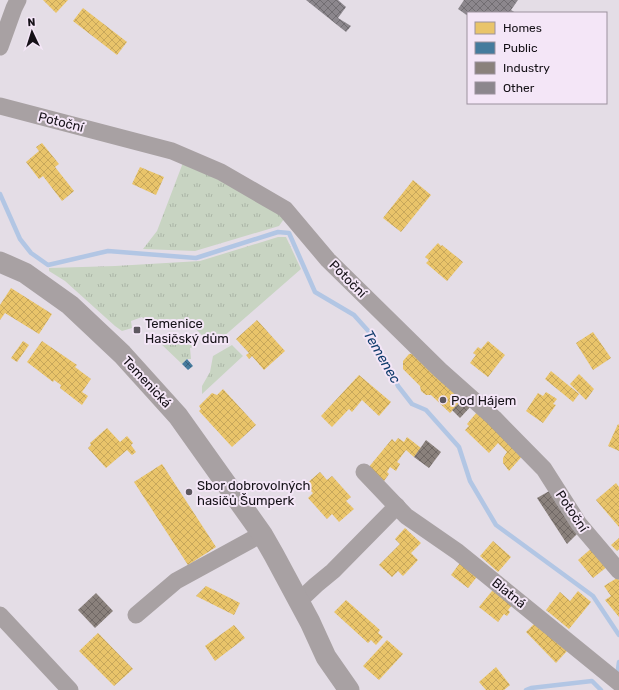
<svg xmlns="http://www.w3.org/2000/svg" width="619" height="690" font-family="Rubik,sans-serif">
	<defs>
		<pattern id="grass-tufts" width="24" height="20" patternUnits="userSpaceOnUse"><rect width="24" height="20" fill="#c8d4c2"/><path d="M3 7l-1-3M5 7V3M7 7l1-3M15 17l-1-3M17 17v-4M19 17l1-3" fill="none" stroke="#abb5a6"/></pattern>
		<pattern id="homes-cross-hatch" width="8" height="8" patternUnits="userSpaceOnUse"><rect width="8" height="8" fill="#e9c46a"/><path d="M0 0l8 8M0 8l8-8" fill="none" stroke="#c7a75b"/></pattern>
		<pattern id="public-cross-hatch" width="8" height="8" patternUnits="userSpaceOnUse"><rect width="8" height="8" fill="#457b9d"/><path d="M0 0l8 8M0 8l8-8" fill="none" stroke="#38637f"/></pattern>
		<pattern id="industry-cross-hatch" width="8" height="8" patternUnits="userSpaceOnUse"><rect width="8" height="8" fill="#8a817c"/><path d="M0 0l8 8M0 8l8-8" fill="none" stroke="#706865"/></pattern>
		<pattern id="building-cross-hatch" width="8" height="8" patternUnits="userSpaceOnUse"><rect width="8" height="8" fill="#8c878d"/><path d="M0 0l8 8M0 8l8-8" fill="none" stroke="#716d72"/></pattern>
	</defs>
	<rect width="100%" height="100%" fill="#e4dde6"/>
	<!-- grass -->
	<g fill="url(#grass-tufts)">
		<path d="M184,160L286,216L279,226L195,251L143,249L157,231Z"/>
		<path d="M278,237H286L301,269L215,344H209C198,329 187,318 167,319C161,319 154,323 149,325L142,317L131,321L132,328L122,331L115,326L65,281L49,271V268L115,266L200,261Z"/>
		<path d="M173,334C181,336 188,340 193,347L190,348L191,359H187L182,364L160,343L162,336Z"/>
		<path d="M232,345L243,356L202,394V386L210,372L213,356Z"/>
	</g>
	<!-- homes -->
	<g fill="url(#homes-cross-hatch)">
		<path d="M43,0H68L56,13Z"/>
		<path d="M83,8L127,42L117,55L73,21Z"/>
		<path d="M42,143L59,164L55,167L74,191L62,201L43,176L39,179L26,162L39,151L36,147Z"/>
		<path d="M140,167L164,177L156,195L132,184Z"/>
		<path d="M413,180L431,195L401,232L383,218Z"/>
		<path d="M438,243L441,246L442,245L463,262L447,281L426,263L429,260L425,257Z"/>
		<path d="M11,288L52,314L39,334L5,313L0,320V305Z"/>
		<path d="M257,320L285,351L264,370L252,356L249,359L246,355L249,353L236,339Z"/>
		<path d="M593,332L611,358L593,370L576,343Z"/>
		<path d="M23,341L29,345L17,362L11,358Z"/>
		<path d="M42,341L77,365L75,367L91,379L82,392L88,396L82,405L60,388L61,385L54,380L53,382L27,362Z"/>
		<path d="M488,341L505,355L488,377L470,363L476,355L473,353L478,347L481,349Z"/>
		<path d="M417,353L465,397L450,413L431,395H426L421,391L420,386L403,369V361L409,354Z"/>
		<path d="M551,371L579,394L573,402L545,379Z"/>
		<path d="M579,374L594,389L586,400L570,384Z"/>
		<path d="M359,375L391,402L379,416L362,400L352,412L349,409L332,427L321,416Z"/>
		<path d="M223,389L256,425L232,447L199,411L201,409L199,406L212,393L217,395Z"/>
		<path d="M546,392L557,399L553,404L556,405L543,423L526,411L538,393L543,396Z"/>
		<path d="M477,412L525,453L509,471L503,463V458L507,452L498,443L489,453L465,430L469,426L467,424Z"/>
		<path d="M618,424L619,425V451L608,446Z"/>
		<path d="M107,428L120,442L127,436L133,443L131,445L136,452L132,455L127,450L106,468L88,448L91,445L90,443Z"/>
		<path d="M407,437L421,448L414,457L406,450L397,462L400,464L396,471L390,467L387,472L389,474L384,481L368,468L392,439L395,442L398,438L404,442Z"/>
		<path d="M162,464L216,547L188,565L134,482Z"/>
		<path d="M320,472L327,480L332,476L351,497L346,501L354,509L339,522L332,514L327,519L308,498L313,493L305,485Z"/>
		<path d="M616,483L619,487V527L596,500Z"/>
		<path d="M405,528L421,543L411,553L418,560L403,576L398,571L392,577L379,565L400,544L395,539Z"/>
		<path d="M619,538V549L617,551L611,545Z"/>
		<path d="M493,541L511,557L498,572L480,556Z"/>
		<path d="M593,547L608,566L593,578L578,560Z"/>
		<path d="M463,559L480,573L468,588L451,575Z"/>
		<path d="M617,578L619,580V617L605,600L611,596L604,586Z"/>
		<path d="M206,586L240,603L234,615L196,596Z"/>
		<path d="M496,586L515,601L508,610L510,612L507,616L504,614L498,622L479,607Z"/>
		<path d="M578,591L591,602L569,629L546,610L560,592L570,601Z"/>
		<path d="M346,600L380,630L378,633L383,637L376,645L371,640L368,643L334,612Z"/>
		<path d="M536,622L567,651L556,663L526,632Z"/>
		<path d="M234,625L245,638L215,661L205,646Z"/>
		<path d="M98,633L133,669L114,686L79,651Z"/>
		<path d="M387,640L403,654L379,680L363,666Z"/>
		<path d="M496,667L510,685L504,690H486L479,682Z"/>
	</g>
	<!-- public -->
	<path fill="url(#public-cross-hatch)" d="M187,359L193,366L188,370L182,364Z"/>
	<!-- industry -->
	<g fill="url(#industry-cross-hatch)">
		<path d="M465,397L473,404L460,418L452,410Z"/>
		<path d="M426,440L441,452L429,468L414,457Z"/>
		<path d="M551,490L580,531L567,544L537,498Z"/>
		<path d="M96,593L113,611L95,628L78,610Z"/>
	</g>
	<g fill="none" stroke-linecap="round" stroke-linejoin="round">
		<!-- stream -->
		<g stroke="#b2c6e4" stroke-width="4.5">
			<path d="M0,194L20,239L31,253L48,265L108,251L196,258L278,232L289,233L315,292L354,315L371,334L398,386L412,404L426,410L459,447L470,481L496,525L593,596L619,635"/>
			<path d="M617,676L619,662"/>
			<path d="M526,690L531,688L592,681L601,690"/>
		</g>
	</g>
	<!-- building -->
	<g fill="url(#building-cross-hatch)">
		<path d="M306,0H338L346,7L338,18L351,26L346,32Z"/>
		<path d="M464,0H518L511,10L516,13H468V16L458,9Z"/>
	</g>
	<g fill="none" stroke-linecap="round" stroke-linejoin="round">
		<!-- minor -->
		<g stroke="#a8a1a3" stroke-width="17">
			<path d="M0,47L14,8L18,0"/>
			<path d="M0,106L172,151L221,172L285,209L328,260L440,370L494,418L544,469L579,524L619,571"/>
			<path d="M364,472L406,516L458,552L619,683"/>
			<path d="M299,601L316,585L333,571L397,506"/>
			<path d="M0,615L70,690"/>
			<path d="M136,615L176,581L262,534"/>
		</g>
		<!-- tertiary -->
		<path stroke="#a8a1a3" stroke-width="21" d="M0,262L25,273L70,305L122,354L178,416L262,534L274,555L310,622L326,657L349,690"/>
	</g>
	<!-- markers -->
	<g fill="#5d585f" stroke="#f4e6f7" stroke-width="1.5">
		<rect x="133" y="326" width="8" height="8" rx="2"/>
		<circle cx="443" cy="400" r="4"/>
		<circle cx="189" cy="492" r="4"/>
	</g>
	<g text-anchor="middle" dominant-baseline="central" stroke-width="4" stroke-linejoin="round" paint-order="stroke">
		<!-- street labels -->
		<g font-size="13" fill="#151117" stroke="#f4e6f7">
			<text transform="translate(61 122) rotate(14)">Potoční</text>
			<text transform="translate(348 279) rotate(45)">Potoční</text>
			<text transform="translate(147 382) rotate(47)">Temenická</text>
			<text transform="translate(572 511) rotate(56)">Potoční</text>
			<text transform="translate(509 593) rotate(39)">Blatná</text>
		</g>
		<!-- poi labels -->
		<g font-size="13" fill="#151117" stroke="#f4e6f7" text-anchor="start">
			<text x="145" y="323">Temenice<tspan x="145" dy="15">Hasičský dům</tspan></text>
			<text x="451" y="400">Pod Hájem</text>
			<text x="197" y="485">Sbor dobrovolných<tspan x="197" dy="15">hasičů Šumperk</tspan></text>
		</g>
		<!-- water labels -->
		<g font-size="14" font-style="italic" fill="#103c6c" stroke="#f4e6f7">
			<text transform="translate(382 357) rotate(60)">Temenec</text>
		</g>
	</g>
	<!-- legend -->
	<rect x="467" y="12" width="140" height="92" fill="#f4e6f7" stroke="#9b919d"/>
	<rect x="475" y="22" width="20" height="12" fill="#e9c46a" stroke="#9b919d"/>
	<text x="503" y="32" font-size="12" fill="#151117">Homes</text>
	<rect x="475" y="42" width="20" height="12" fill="#457b9d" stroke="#9b919d"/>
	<text x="503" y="52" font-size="12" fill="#151117">Public</text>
	<rect x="475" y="62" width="20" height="12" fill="#8a817c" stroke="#9b919d"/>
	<text x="503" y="72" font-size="12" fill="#151117">Industry</text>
	<rect x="475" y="82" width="20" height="12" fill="#8c878d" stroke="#9b919d"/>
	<text x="503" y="92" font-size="12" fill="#151117">Other</text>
	<!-- north arrow -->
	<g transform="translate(32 32) rotate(356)" stroke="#f4e6f7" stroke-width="3" paint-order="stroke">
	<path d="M0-3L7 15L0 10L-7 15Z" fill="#151117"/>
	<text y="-6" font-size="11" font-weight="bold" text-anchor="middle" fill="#151117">N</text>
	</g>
</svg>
